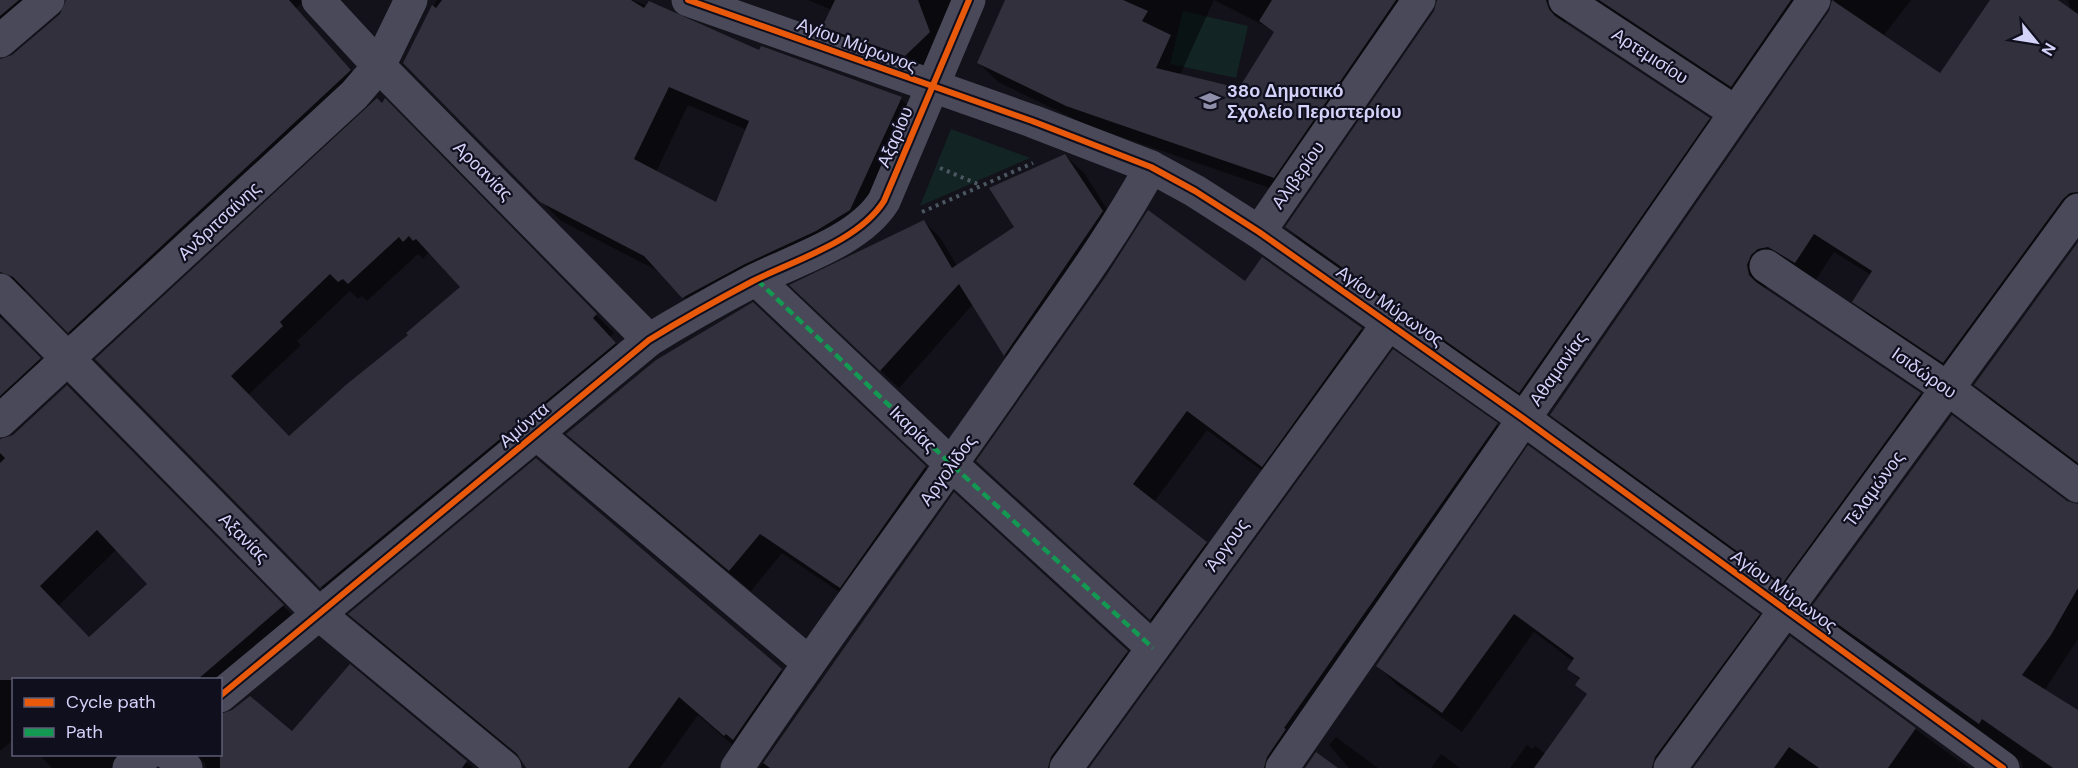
<svg xmlns="http://www.w3.org/2000/svg" width="2078" height="768" font-family="'DM Sans',sans-serif">
	<rect width="100%" height="100%" fill="#13121a"/>
	<!-- green -->
	<g fill="#132424">
		<path d="M1183,11L1248,26L1236,78L1170,64Z"/>
		<path d="M951,129L1030,158L920,206Z"/>
	</g>
	<!-- shadow -->
	<g fill="#0007" fill-rule="evenodd">
		<path d="M0,0H65L55,4L1,54L0,61L13,57L61,15L68,0H65H306L296,8L369,90L88,351L26,291H14L1,304L0,314L5,324L58,378L1,434L0,441L13,436L67,387L302,625L221,708L220,714V680H14V739L0,751ZM117,549L149,584L89,639L58,606Z"/>
		<path d="M437,0H633L760,52L762,48L901,99L920,118L869,229L703,316L662,273L561,221L404,63ZM688,105L747,130L717,204L656,172Z"/>
		<path d="M808,0H955L925,75L843,46L824,27L832,10Z"/>
		<path d="M1006,0H1214L1180,75L1265,108L1344,0H1911L1884,35L1941,75L1991,0H2056L2071,11L2068,0H2078V224L1963,381L1874,321L1854,301L1871,275L1834,252L1815,281L1766,286L1767,291L1920,394L1939,414L1802,602L1571,434L1552,414L1831,11L1835,0L1825,2L1751,105L1565,20L1566,25L1709,119L1728,138L1539,411L1306,247L1287,227L1436,11L1440,0L1431,2L1293,196L1087,125L998,82L979,63Z"/>
		<path d="M1214,0H1305L1283,35Z"/>
		<path d="M385,101L614,333L610,337L633,362L340,606L97,359ZM428,253L434,256L462,287L410,335L289,438L248,395L301,345L297,341L350,291L358,299L362,296L367,301L418,254L423,259Z"/>
		<path d="M1067,157L1085,174L1120,230L1023,372L1005,355L973,304L899,388L809,303L924,221L941,239L957,266L1016,228L991,188Z"/>
		<path d="M2078,244V466L1995,404L1976,384Z"/>
		<path d="M1262,259L1361,329L1381,349L1282,485L1207,430L1154,502L1206,543L1226,563L1171,639L978,461L1245,283Z"/>
		<path d="M753,304L946,488L861,607L782,553L751,591L588,454L568,434Z"/>
		<path d="M1393,352L1497,425L1515,443L1291,768H1091Z"/>
		<path d="M1529,447L1759,615L1778,634L1680,768H1510L1527,745L1532,749L1535,746L1546,754L1588,695L1577,685L1580,680L1569,669L1574,662L1534,632L1462,732L1397,685L1378,666Z"/>
		<path d="M536,460L705,602L800,689L751,761L698,715L660,768H525L524,761L369,633L350,614Z"/>
		<path d="M954,494L1145,670L1074,768H759Z"/>
		<path d="M2066,502L2078,506V639L2044,691L2078,712V768H2023L2022,762L1833,625L1814,605Z"/>
		<path d="M1790,638L1969,768H1695Z"/>
		<path d="M350,666L473,768H206L205,763L194,754H220L292,734Z"/>
		<path d="M1336,737L1378,768H1349L1329,745Z"/>
		<path d="M39,754H163L143,768H52Z"/>
		<path d="M1441,754L1460,768H1431Z"/>
	</g>
	<!-- building -->
	<g fill="#31303c" fill-rule="evenodd">
		<path d="M0,0H19L0,16Z"/>
		<path d="M66,0H289L351,70L68,333L13,277L0,272V59L12,55L60,14Z"/>
		<path d="M442,0H631L644,8L649,1L759,50L761,46L902,97L850,210L816,231L745,264L682,298L644,256L540,202L403,63L432,5L436,8ZM669,87L749,121L716,202L634,159Z"/>
		<path d="M835,0H918L930,32L905,56L822,27Z"/>
		<path d="M1005,0H1123L1148,11L1142,21L1171,35L1156,68L1239,88L1274,32L1259,21L1272,0H1396L1274,178L1066,106L977,63Z"/>
		<path d="M1437,0H1546L1549,9L1555,16L1710,118L1519,393L1285,227L1434,11Z"/>
		<path d="M1599,0H1791L1731,87Z"/>
		<path d="M1832,0L1940,73L1990,0H2058L2078,14V192L2070,193L2063,199L1943,363L1852,302L1872,271L1814,234L1795,263L1768,247L1758,249L1751,255L1747,265L1749,275L1756,282L1921,393L1782,584L1550,415L1829,11Z"/>
		<path d="M377,98L382,103L385,98L597,314L593,318L616,343L320,588L95,359ZM409,236L413,241L416,239L460,287L406,333L408,335L347,384L289,436L231,376L283,326L280,322L330,274L338,282L343,279L348,284L399,237L403,242Z"/>
		<path d="M1065,154L1103,211L1004,356L959,284L880,371L789,285L924,220L952,268L1014,227L989,188Z"/>
		<path d="M1148,210L1245,281L1262,257L1362,328L1262,467L1187,411L1133,484L1207,542L1150,620L976,461L1106,276Z"/>
		<path d="M2078,242V463L1974,385Z"/>
		<path d="M753,302L926,466L840,588L760,534L729,571L566,434L656,360Z"/>
		<path d="M0,317L41,358L0,396Z"/>
		<path d="M1393,349L1498,423L1284,728L1286,729L1267,757L1264,768H1089Z"/>
		<path d="M67,385L284,605L197,680H0V463L5,458L0,453V439L13,435ZM97,530L147,584L89,637L40,586Z"/>
		<path d="M1952,415L2067,501L2078,504V588L2051,635L2022,675L2078,710V768H2053L1982,719L1979,724L1812,606Z"/>
		<path d="M1528,445L1760,614L1655,757L1652,768H1534L1587,694L1575,685L1580,678L1567,669L1574,658L1514,614L1442,713L1376,666Z"/>
		<path d="M536,458L782,669L733,740L726,734L724,736L679,697L628,768H526L517,754L348,614Z"/>
		<path d="M954,492L1128,651L1051,757L1048,768H770L763,763Z"/>
		<path d="M1790,636L1916,728L1888,768H1819L1789,747L1774,768H1693Z"/>
		<path d="M350,664L467,761L462,768H220V714L232,710L250,696L292,731Z"/>
		<path d="M1316,752L1338,768H1305Z"/>
	</g>
	<g fill="none" stroke-linecap="round" stroke-linejoin="round">
		<!-- path -->
		<g stroke="#4b5761" stroke-width="4" stroke-dasharray="3 4.5" stroke-linecap="butt">
			<path d="M940,168L980,185"/>
			<path d="M922,212L1033,163"/>
		</g>
		<!-- minor -->
		<g stroke="#49495a" stroke-width="33">
			<path d="M318,0L379,66L649,340"/>
			<path d="M688,0L1032,121L1151,167L1195,191L1259,232L1524,419L2003,768"/>
			<path d="M1565,0L1735,112"/>
			<path d="M0,41L48,0"/>
			<path d="M1259,232L1419,0"/>
			<path d="M1766,266L1947,388L2078,486"/>
			<path d="M757,280L952,465L1153,648"/>
			<path d="M0,290L320,615L505,768"/>
			<path d="M0,421L354,95L379,66L411,0"/>
			<path d="M537,434L808,662"/>
			<path d="M220,696L649,340C683,319 717,300 753,281C795,260 859,241 884,201L969,0"/>
			<path d="M169,754L186,768"/>
			<path d="M129,768L147,754"/>
			<path d="M737,768C829,630 930,497 1024,360C1068,297 1114,235 1151,167"/>
			<path d="M1066,768L1389,323"/>
			<path d="M1282,768L1814,0"/>
			<path d="M1670,768L2078,210"/>
		</g>
		<!-- quiet -->
		<path stroke="#139951" stroke-width="4.5" stroke-dasharray="9 4.5" stroke-linecap="butt" d="M757,280L952,465L1153,648"/>
		<!-- cycleway casing -->
		<g stroke="#100f1e" stroke-width="10">
			<g id="cycleway">
				<path d="M688,0L1032,121L1151,167L1195,191L1259,232L1524,419L2003,768"/>
				<path d="M220,696L649,340C683,319 717,300 753,281C795,260 859,241 884,201L969,0"/>
			</g>
		</g>
		<!-- cycleway -->
		<use href="#cycleway" stroke="#e8590c" stroke-width="6"/>
	</g>
	<!-- icons -->
	<defs>
		<g id="school-bare" transform="scale(1.62)"><path d="M0-5L7-2L0 1L-7-2ZM-4 1L0 2.5L4 1V4Q0 6-4 4Z" fill="#908fab" stroke="#100f1e" stroke-width="2.5" paint-order="stroke"/></g>
	</defs>
	<g fill-rule="evenodd">
		<use href="#school-bare" x="1210" y="101"/>
	</g>
	<g text-anchor="middle" dominant-baseline="central" stroke-width="4.5" stroke-linejoin="round" paint-order="stroke">
		<!-- street labels -->
		<g font-size="18" fill="#d3d2f9" stroke="#100f1e">
			<text transform="translate(857 45) rotate(20)">Αγίου Μύρωνος</text>
			<text transform="translate(1650 56) rotate(33)">Αρτεμισίου</text>
			<text transform="translate(895 137) rotate(-67)">Αξαρίου</text>
			<text transform="translate(483 171) rotate(45)">Αροανίας</text>
			<text transform="translate(1298 175) rotate(-55)">Αλιβερίου</text>
			<text transform="translate(219 221) rotate(-43)">Ανδριτσαίνης</text>
			<text transform="translate(1390 306) rotate(35)">Αγίου Μύρωνος</text>
			<text transform="translate(1558 369) rotate(-55)">Αθαμανίας</text>
			<text transform="translate(1924 373) rotate(35)">Ισιδώρου</text>
			<text transform="translate(524 425) rotate(-40)">Αμύντα</text>
			<text transform="translate(913 429) rotate(44)">Ικαρίας</text>
			<text transform="translate(948 470) rotate(-54)">Αργολίδος</text>
			<text transform="translate(1874 489) rotate(-54)">Τελαμώνος</text>
			<text transform="translate(244 538) rotate(45)">Αξανίας</text>
			<text transform="translate(1227 545) rotate(-54)">Άργους</text>
			<text transform="translate(1784 591) rotate(36)">Αγίου Μύρωνος</text>
		</g>
		<!-- poi labels -->
		<g font-size="18" font-weight="bold" fill="#d3d2f9" stroke="#100f1e" text-anchor="start">
			<text x="1227" y="91">38ο Δημοτικό<tspan x="1227" dy="21">Σχολείο Περιστερίου</tspan></text>
		</g>
	</g>
	<!-- legend -->
	<rect x="12" y="678" width="210" height="78" fill="#100f1e" stroke="#5e5d76" stroke-width="1.5"/>
	<rect x="24" y="698" width="30" height="9" fill="#e8590c" stroke="#5e5d76" stroke-width="1.5"/>
	<text x="66" y="708" font-size="18" fill="#d3d2f9">Cycle path</text>
	<rect x="24" y="728" width="30" height="9" fill="#139951" stroke="#5e5d76" stroke-width="1.5"/>
	<text x="66" y="738" font-size="18" fill="#d3d2f9">Path</text>
	<!-- north arrow -->
	<g transform="translate(2036 42) rotate(120)" stroke="#100f1e" stroke-width="4.5" paint-order="stroke">
	<path d="M0-4.5L10 22L0 15L-10 22Z" fill="#d3d2f9"/>
	<text y="-9" font-size="16" font-weight="bold" text-anchor="middle" fill="#d3d2f9">N</text>
	</g>
</svg>
